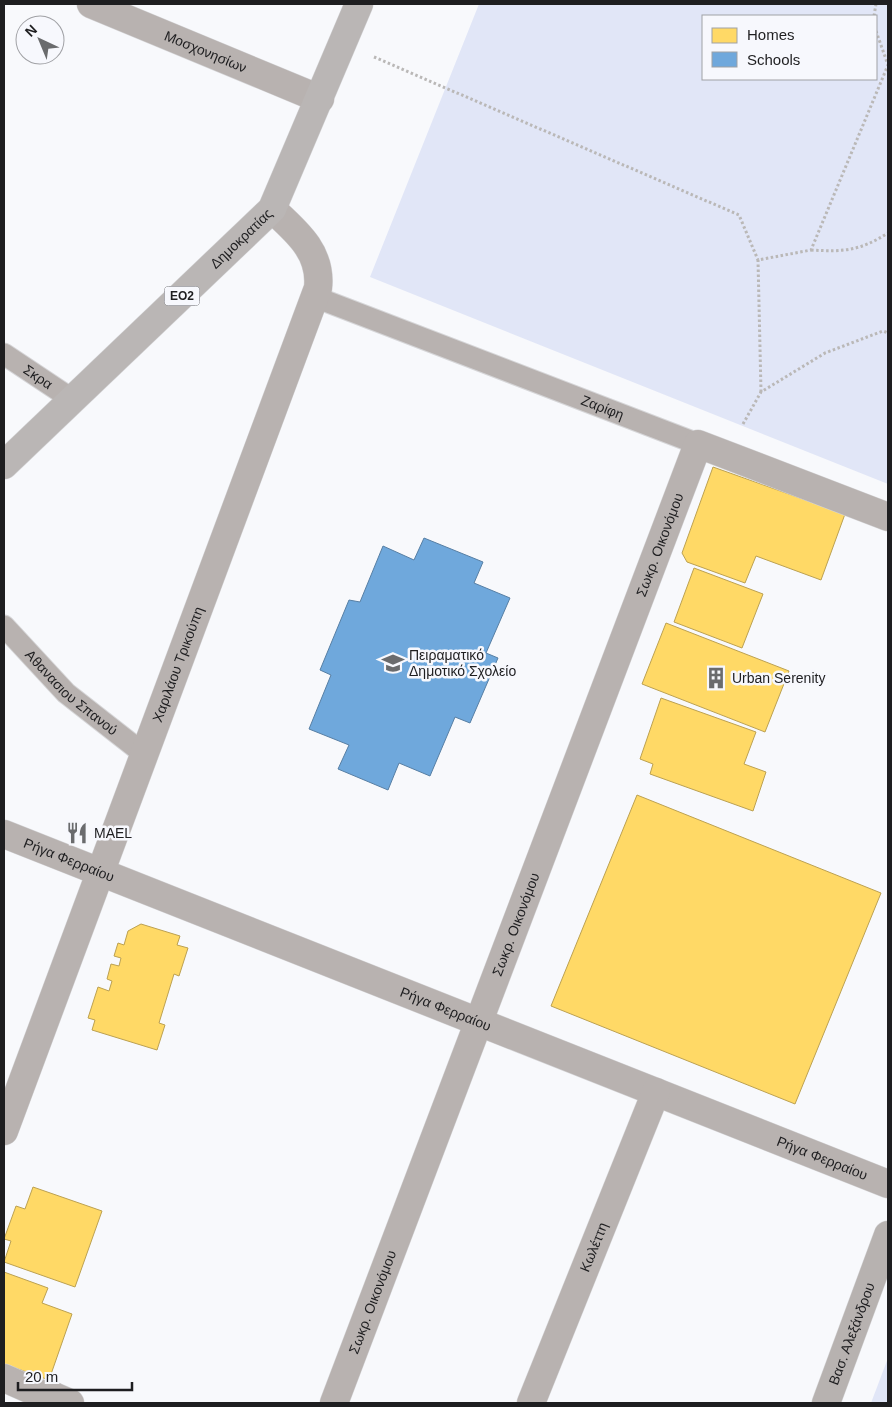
<svg xmlns="http://www.w3.org/2000/svg" width="892" height="1407" font-family="Helvetica,sans-serif">
	<rect width="100%" height="100%" fill="#f8f9fc"/>
	<!-- green -->
	<g fill="#e1e6f7" fill-rule="evenodd">
		<path d="M479,4H888V484L370,277ZM703,16H876V79H703Z"/>
		<path d="M888,1358V1403H871Z"/>
	</g>
	<!-- homes -->
	<g fill="#ffd966" stroke="#bca151">
		<path d="M713,467L845,514L821,580L756,556L745,583L687,562L682,553Z"/>
		<path d="M694,568L763,594L742,648L674,622Z"/>
		<path d="M666,623L789,671L765,732L642,684Z"/>
		<path d="M661,698L756,732L744,764L766,772L753,811L650,774L653,764L640,759Z"/>
		<path d="M637,795L881,893L795,1104L551,1006Z"/>
		<path d="M141,924L180,936L177,945L188,948L179,976L174,974L159,1023L165,1025L157,1050L92,1030L95,1020L88,1018L98,987L109,991L112,981L107,979L111,964L119,966L121,958L114,956L118,943L124,945L128,931Z"/>
		<path d="M33,1187L102,1211L75,1287L4,1262L11,1241L4,1239L16,1206L25,1209Z"/>
		<path d="M4,1272L48,1288L42,1303L72,1314L49,1380L4,1364Z"/>
	</g>
	<!-- schools -->
	<path fill="#6fa8dc" stroke="#577fa4" d="M424,538L483,562L474,583L510,598L486,653L498,658L470,723L455,717L430,776L399,763L388,790L338,769L349,745L309,729L331,675L320,670L349,600L360,602L383,546L414,560Z"/>
	<g fill="none" stroke-linecap="round" stroke-linejoin="round">
		<!-- pedestrian casing -->
		<g stroke="#d6d6d8" stroke-width="23">
			<g id="pedestrian">
				<path id="s1" d="M315,297L698,444"/>
				<path id="s2" d="M4,354L73,400"/>
				<path id="s3" d="M4,626L66,693L144,754"/>
			</g>
		</g>
		<!-- minor casing -->
		<g stroke="#d6d6d8" stroke-width="29">
			<g id="minor">
				<path id="s4" d="M91,4L320,99"/>
				<path id="s5" d="M4,834L888,1184"/>
				<path id="s6" d="M4,1131L318,288C322,252 296,231 272,209"/>
				<path d="M4,1378L38,1393L56,1397L70,1403"/>
				<path id="s7" d="M334,1403L698,444L888,517"/>
				<path id="s8" d="M531,1403L656,1092"/>
			</g>
		</g>
		<!-- secondary casing -->
		<g stroke="#d6d6d8" stroke-width="29">
			<g id="secondary">
				<path id="s9" d="M826,1403L888,1235"/>
			</g>
		</g>
		<!-- primary casing -->
		<g stroke="#d6d6d8" stroke-width="29">
			<g id="primary">
				<path id="s10" d="M4,465L272,209L359,4"/>
			</g>
		</g>
		<!-- path -->
		<g stroke="#bab8b7" stroke-width="3" stroke-dasharray="2.5 2.5" stroke-linecap="butt">
			<path d="M874,16L876,4"/>
			<path d="M374,57L739,215L758,260"/>
			<path d="M811,250C843,252 860,251 888,233"/>
			<path d="M761,392L758,260L811,250L888,65L876,31"/>
			<path d="M743,424L761,392L825,353L883,331L888,333"/>
		</g>
		<!-- pedestrian -->
		<use href="#pedestrian" stroke="#b8b2b0" stroke-width="21"/>
		<!-- minor -->
		<use href="#minor" stroke="#b8b2b0" stroke-width="28"/>
		<!-- secondary -->
		<use href="#secondary" stroke="#b7b2b0" stroke-width="28"/>
		<!-- primary -->
		<use href="#primary" stroke="#bab6b5" stroke-width="28"/>
	</g>
	<!-- icons -->
	<defs>
		<g id="school-bare" transform="scale(1.725)"><path d="M0-5L7-2L0 1L-7-2ZM-4 1L0 2.5L4 1V4Q0 6-4 4Z" fill="#6a6b6d" stroke="#f7f8fd" stroke-width="2.5" paint-order="stroke"/></g>
		<g id="building-bare" transform="scale(1.725)"><path d="M-4-6H4V6H1V3H-1V6H-4ZM-2.5-4.3h1.7v1.8h-1.7ZM.8-4.3h1.7v1.8H.8ZM-2.5-1h1.7V.8h-1.7ZM.8-1h1.7V.8H.8Z" fill="#6a6b6d" stroke="#f7f8fd" stroke-width="2.5" paint-order="stroke"/></g>
		<g id="restaurant-bare" transform="scale(1.725)"><path d="M-5-6h1v4h1v-4h1v4h1v-4h1v5L-1.5 .5V6h-2V.5L-5-1ZM5-6V6H3V1.5H1.5Q1.5-4 5-6Z" fill="#6a6b6d" stroke="#f7f8fd" stroke-width="2.5" paint-order="stroke"/></g>
	</defs>
	<g fill-rule="evenodd">
		<use href="#school-bare" x="393" y="663"/>
		<use href="#building-bare" x="716" y="678"/>
		<use href="#restaurant-bare" x="77" y="833"/>
	</g>
	<g text-anchor="middle" dominant-baseline="central" stroke-width="5" stroke-linejoin="round" paint-order="stroke">
		<!-- shield labels -->
		<rect fill="#f7f8fd" stroke="#5f5f62" stroke-width="1" x="164.5" y="286.5" width="35" height="19" rx="4"/>
		<g font-size="12" font-weight="bold" fill="#1e1e20">
			<text x="182" y="296">ΕΟ2</text>
		</g>
		<!-- street labels -->
		<g font-size="14" fill="#1e1e20" stroke="#f7f8fd">
			<text stroke="none"><textPath href="#s4" startOffset="124">Μοσχονησίων</textPath></text>
			<text stroke="none"><textPath href="#s10" startOffset="328">Δημοκρατίας</textPath></text>
			<text stroke="none"><textPath href="#s2" startOffset="41">Σκρα</textPath></text>
			<text stroke="none"><textPath href="#s1" startOffset="308">Ζαρίφη</textPath></text>
			<text stroke="none"><textPath href="#s7" startOffset="918">Σωκρ. Οικονόμου</textPath></text>
			<text stroke="none"><textPath href="#s6" startOffset="498">Χαριλάου Τρικούπη</textPath></text>
			<text stroke="none"><textPath href="#s3" startOffset="95">Αθανασιου Σπανού</textPath></text>
			<text stroke="none"><textPath href="#s5" startOffset="70">Ρήγα Φερραίου</textPath></text>
			<text stroke="none"><textPath href="#s7" startOffset="512">Σωκρ. Οικονόμου</textPath></text>
			<text stroke="none"><textPath href="#s5" startOffset="475">Ρήγα Φερραίου</textPath></text>
			<text stroke="none"><textPath href="#s5" startOffset="880">Ρήγα Φερραίου</textPath></text>
			<text stroke="none"><textPath href="#s8" startOffset="168">Κωλέττη</textPath></text>
			<text stroke="none"><textPath href="#s7" startOffset="108">Σωκρ. Οικονόμου</textPath></text>
			<text stroke="none"><textPath href="#s9" startOffset="74">Βασ. Αλεξάνδρου</textPath></text>
		</g>
		<!-- poi labels -->
		<g font-size="14" fill="#1e1e20" stroke="#f7f8fd" text-anchor="start">
			<text x="409" y="655">Πειραματικό<tspan x="409" dy="16">Δημοτικό Σχολείο</tspan></text>
			<text x="732" y="678">Urban Serenity</text>
			<text x="94" y="833">MAEL</text>
		</g>
	</g>
	<!-- border -->
	<rect width="892" height="1407" fill="none" stroke="#1e1e20" stroke-width="10"/>
	<!-- legend -->
	<rect x="702" y="15" width="175" height="65" fill="#f7f8fd" stroke="#a0a1a5"/>
	<rect x="712" y="28" width="25" height="15" fill="#ffd966" stroke="#a0a1a5"/>
	<text x="747" y="40" font-size="15" fill="#1e1e20">Homes</text>
	<rect x="712" y="52" width="25" height="15" fill="#6fa8dc" stroke="#a0a1a5"/>
	<text x="747" y="65" font-size="15" fill="#1e1e20">Schools</text>
	<!-- north arrow -->
	<g transform="translate(40 40) rotate(316)"><circle r="24" fill="#f7f8fd" stroke="#a0a1a5"/>
	<path d="M0-4L9 19L0 12L-9 19Z" fill="#6a6b6d"/>
	<text y="-8" font-size="14" font-weight="bold" text-anchor="middle" fill="#1e1e20">N</text>
	</g>
	<!-- scale -->
	<path d="M18 1382v8h114v-8" fill="none" stroke="#1e1e20" stroke-width="2.5"/>
	<text x="25" y="1382" font-size="15" fill="#1e1e20" stroke="#f7f8fd" stroke-width="4" paint-order="stroke">20 m</text>
</svg>
